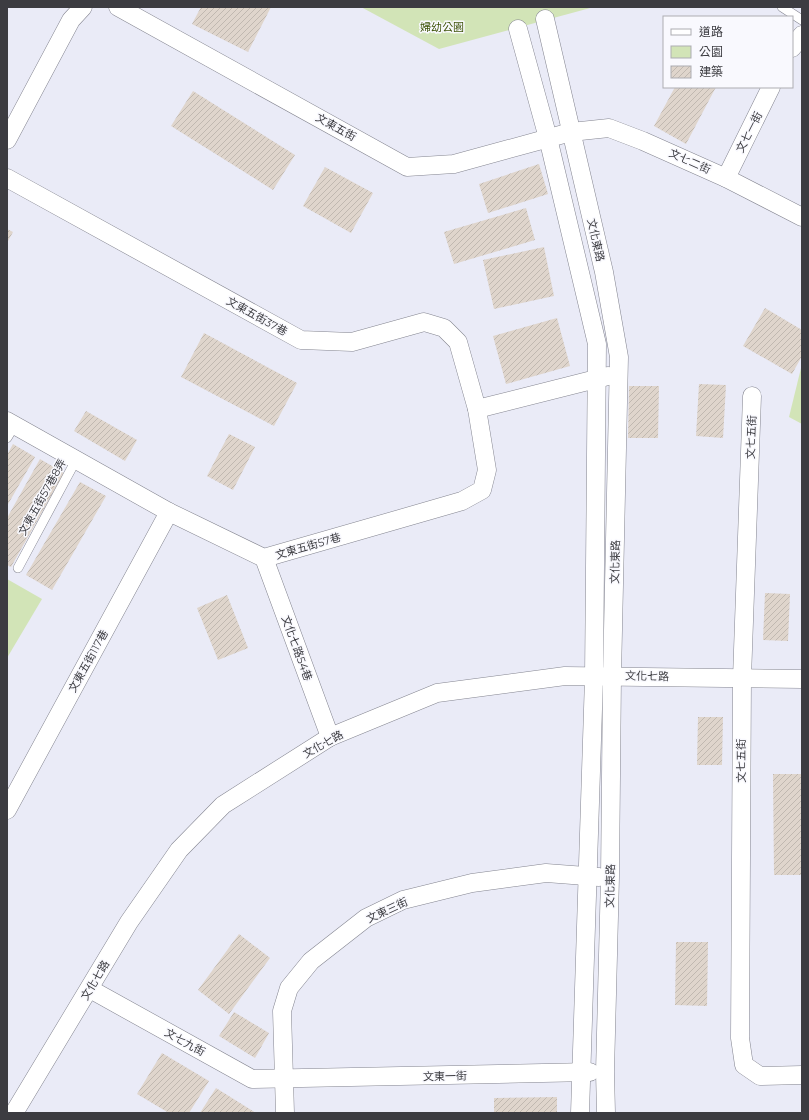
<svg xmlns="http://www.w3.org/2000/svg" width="809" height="1120" font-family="Montserrat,'Noto Sans TC',sans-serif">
	<defs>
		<pattern id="building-hatch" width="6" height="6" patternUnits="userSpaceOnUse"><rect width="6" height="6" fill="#dfd5cc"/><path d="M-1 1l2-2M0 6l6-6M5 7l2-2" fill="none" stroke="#c0b8b0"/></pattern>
	</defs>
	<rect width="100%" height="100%" fill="#eaebf7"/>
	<!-- green -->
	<g fill="#d2e4b7">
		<path d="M361,7H594L439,49Z"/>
		<path d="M802,364V424L789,417Z"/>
		<path d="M7,579L42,599L7,658Z"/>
	</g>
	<!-- building -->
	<g fill="url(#building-hatch)">
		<path d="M201,7H271L248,52L192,24Z"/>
		<path d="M675,87H716L686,144L654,126Z"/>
		<path d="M193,91L295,155L273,190L171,126Z"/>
		<path d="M539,164L548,194L488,213L479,184Z"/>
		<path d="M325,167L373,193L351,233L303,206Z"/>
		<path d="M526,208L535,240L454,264L444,232Z"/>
		<path d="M7,229L13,232L7,243Z"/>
		<path d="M544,247L554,296L494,309L483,260Z"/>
		<path d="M765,308L802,330V356L792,374L743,346Z"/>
		<path d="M557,318L570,366L506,384L493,336Z"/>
		<path d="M204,333L297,383L274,426L181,377Z"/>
		<path d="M699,384L726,385L723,438L696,436Z"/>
		<path d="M629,386H659L658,438H628Z"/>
		<path d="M86,411L137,440L125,461L74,431Z"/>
		<path d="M229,434L255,447L233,490L207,476Z"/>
		<path d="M13,444L35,457L7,506V455Z"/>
		<path d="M40,459L64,473L11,567L7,565V518Z"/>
		<path d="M80,482L106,496L52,590L26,575Z"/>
		<path d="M765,593L790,594L788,641L763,640Z"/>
		<path d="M227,595L248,648L218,660L197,608Z"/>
		<path d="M698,717H723L722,765H697Z"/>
		<path d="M773,774H802V875H774Z"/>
		<path d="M239,934L270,958L229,1014L198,990Z"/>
		<path d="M676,942H708L707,1006L675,1005Z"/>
		<path d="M234,1012L269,1033L255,1058L219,1036Z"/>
		<path d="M162,1053L209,1081L189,1113H169L137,1094Z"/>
		<path d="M216,1088L256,1113H200Z"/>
		<path d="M557,1097V1113H494V1098Z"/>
	</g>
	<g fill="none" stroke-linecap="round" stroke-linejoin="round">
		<!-- lane casing -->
		<g stroke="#848590" stroke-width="10">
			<g id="lane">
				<path d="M782,7L802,20"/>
				<path d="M7,438L15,425"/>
				<path d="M18,568L76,460"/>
			</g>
		</g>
		<!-- street casing -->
		<g stroke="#848590" stroke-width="19">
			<g id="street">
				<path d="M118,7L407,167L454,164L571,132L609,128L643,141L726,178L802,217"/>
				<path d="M545,19L604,272L619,357L612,676L610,877L605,1072L606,1113"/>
				<path d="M518,29L548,138L597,344L594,678L580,1113"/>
				<path d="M792,48L802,35"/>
				<path d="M7,140L71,20L83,7"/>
				<path d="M7,178L301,340L352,342L424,322L444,328L458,342L477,409L487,470L482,490L462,501L264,558L169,512L7,421"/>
				<path d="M726,178L771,87"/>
				<path d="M752,396L742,678L740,1038L744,1065L760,1076L802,1075"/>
				<path d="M477,409L608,376"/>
				<path d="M264,558L330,737"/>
				<path d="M7,810L169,512"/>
				<path d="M90,989L252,1079L590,1072"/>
				<path d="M14,1113L129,922L179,850L223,805L330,737L437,693L565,676L802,679"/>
				<path d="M285,1113L282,1011L289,988L311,961L366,918L403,900L472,883L546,873L599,877"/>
			</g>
		</g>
		<!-- lane -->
		<use href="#lane" stroke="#fff" stroke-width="9"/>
		<!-- street -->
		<use href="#street" stroke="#fff" stroke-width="18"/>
	</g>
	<g text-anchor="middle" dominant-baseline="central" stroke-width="3" stroke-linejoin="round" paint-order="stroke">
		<!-- park labels -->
		<g font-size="11" fill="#3e5308" stroke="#f9f9fe">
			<text x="442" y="27">婦幼公園</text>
		</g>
		<!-- street labels -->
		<g font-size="11" fill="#3c3c41" stroke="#f9f9fe">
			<text transform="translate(336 127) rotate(29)">文東五街</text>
			<text transform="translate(749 132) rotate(-63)">文七一街</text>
			<text transform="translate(690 161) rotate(24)">文七二街</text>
			<text transform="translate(596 240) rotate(77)">文化東路</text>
			<text transform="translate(257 316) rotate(29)">文東五街37巷</text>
			<text transform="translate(751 437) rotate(-88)">文七五街</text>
			<text transform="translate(42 497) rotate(-61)">文東五街57巷8弄</text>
			<text transform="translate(308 546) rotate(-16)">文東五街57巷</text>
			<text transform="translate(615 562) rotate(-89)">文化東路</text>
			<text transform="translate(297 648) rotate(70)">文化七路54巷</text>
			<text transform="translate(88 661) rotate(-61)">文東五街117巷</text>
			<text transform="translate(647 676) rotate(1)">文化七路</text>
			<text transform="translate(323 744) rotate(-29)">文化七路</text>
			<text transform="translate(741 761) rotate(-90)">文七五街</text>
			<text transform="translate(610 886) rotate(-89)">文化東路</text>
			<text transform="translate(387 910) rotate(-25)">文東三街</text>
			<text transform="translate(95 980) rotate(-59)">文化七路</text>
			<text transform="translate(185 1042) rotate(29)">文七九街</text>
			<text transform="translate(445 1076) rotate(-1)">文東一街</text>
		</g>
	</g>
	<!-- border -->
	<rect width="809" height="1120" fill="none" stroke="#3c3c41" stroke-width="16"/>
	<!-- legend -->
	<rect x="663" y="16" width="130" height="72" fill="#f9f9fe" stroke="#adadb2"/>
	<rect x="671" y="29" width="20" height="6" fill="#ffffff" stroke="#adadb2"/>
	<text x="699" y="36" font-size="12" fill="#3c3c41">道路</text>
	<rect x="671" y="46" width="20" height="12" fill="#d2e4b7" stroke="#adadb2"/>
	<text x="699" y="56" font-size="12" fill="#3c3c41">公園</text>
	<rect x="671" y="66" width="20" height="12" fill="url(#building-hatch)" stroke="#adadb2"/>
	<text x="699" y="76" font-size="12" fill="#3c3c41">建築</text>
</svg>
